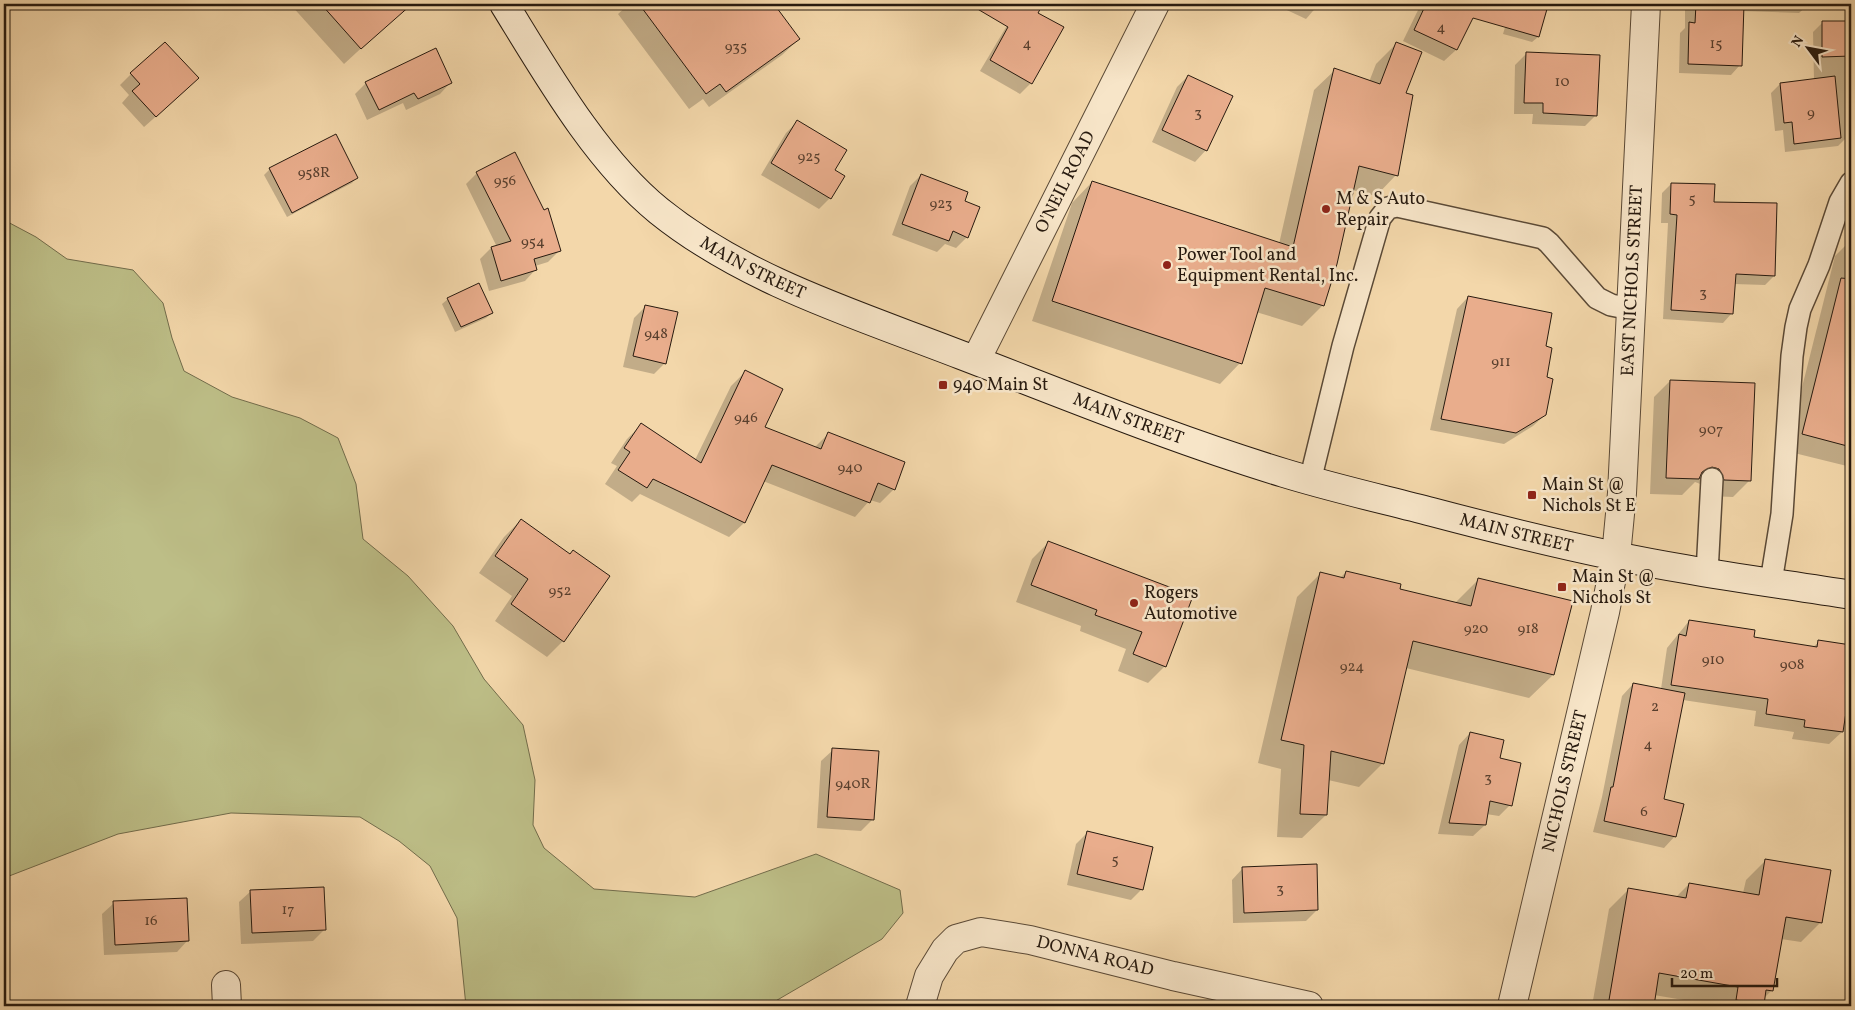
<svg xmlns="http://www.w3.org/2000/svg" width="1855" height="1010" font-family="Vollkorn,serif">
	<rect width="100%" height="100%" fill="#f3d7aa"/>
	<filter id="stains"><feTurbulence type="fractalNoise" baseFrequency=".004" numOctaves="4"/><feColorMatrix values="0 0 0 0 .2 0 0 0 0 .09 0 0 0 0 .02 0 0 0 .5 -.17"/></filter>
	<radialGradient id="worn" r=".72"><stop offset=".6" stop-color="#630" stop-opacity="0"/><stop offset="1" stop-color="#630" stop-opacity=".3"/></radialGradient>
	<!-- green -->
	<path fill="#bdbe87" stroke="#726c4b" d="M4,220L36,237L67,259L133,270L163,303L172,338L184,371L232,397L300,418L338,438L356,484L363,539L408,576L453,626L484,679L523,725L535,780L533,825L544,848L594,889L695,897L816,854L900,890L903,913L882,939L767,1006H466L457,918L430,866L399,841L360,817L231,813L118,834L4,878Z"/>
	<!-- shadow -->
	<g fill="#0003">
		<path d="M290,4H403L406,7L344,64Z"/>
		<path d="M629,4H772L799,39L782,55L709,107L703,99L689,109L618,14Z"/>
		<path d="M1274,4H1319L1306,19Z"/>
		<path d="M1421,4H1478L1456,50L1444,61L1403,41Z"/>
		<path d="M1514,4H1523L1545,10L1538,37L1532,42L1503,34L1511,7Z"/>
		<path d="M1685,4H1809L1799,13L1742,11L1740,65L1731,75L1679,73L1680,33L1685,28Z"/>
		<path d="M1012,17L1031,83L1020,94L980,71Z"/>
		<path d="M1851,22V120H1845L1847,137L1838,146L1785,152L1783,130L1775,131L1771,93L1780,84L1814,80L1813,32L1822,23Z"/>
		<path d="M1397,43L1405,94L1396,175L1376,196L1352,190L1323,305L1302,326L1256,312L1240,363L1220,384L1032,321L1072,203L1092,182L1279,244L1314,90L1335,70L1369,82L1376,64Z"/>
		<path d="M1527,53L1596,115L1585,126L1532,124L1533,114H1514L1515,65Z"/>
		<path d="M131,74L186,90L144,127L122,103L129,95L120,85Z"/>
		<path d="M1188,76L1206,150L1195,162L1152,142L1177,87Z"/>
		<path d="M451,82L440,94L406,110L403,103L367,120L355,94L366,83Z"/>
		<path d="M797,122L833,170L830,198L819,209L761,175L786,133Z"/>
		<path d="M270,169L357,177L352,183L287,217L264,175Z"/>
		<path d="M477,173L559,251L548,262L535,266L536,269L525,281L489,291L480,259L491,248L497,247L466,184Z"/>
		<path d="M921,175L963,202L967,237L956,248L945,244L937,252L892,235L910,186Z"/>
		<path d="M1671,184L1713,203L1775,204L1774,276L1765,285L1734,284L1732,313L1723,323L1663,319L1668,223H1661L1662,193Z"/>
		<path d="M1851,240V467L1786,451L1835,256Z"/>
		<path d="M1468,297L1544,347L1545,415L1533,426L1504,444L1430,430L1457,309Z"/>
		<path d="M448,299L492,313L486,318L455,332L442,304Z"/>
		<path d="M646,306L665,363L654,374L623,367L634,318Z"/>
		<path d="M745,372L763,428L814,448L828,434L894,489L880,503L870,500L855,517L763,481L744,523L729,537L640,494L632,502L605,484L617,466L611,463L627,439L641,425L695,460L731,386Z"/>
		<path d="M1670,381L1750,480L1733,497L1708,496L1703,485L1695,482L1682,495L1650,494L1654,397Z"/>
		<path d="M521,520L570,555L563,641L547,657L495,621L512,596L479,573L504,537Z"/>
		<path d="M1048,543L1191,597L1165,666L1148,683L1118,671L1126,649L1080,631L1081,626L1016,602L1032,559Z"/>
		<path d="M1346,572L1398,590L1455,603L1479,579L1553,675L1529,698L1406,668L1383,763L1359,787L1328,780L1326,815L1302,838L1277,837L1281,769L1258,763L1297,597L1321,573L1340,578Z"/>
		<path d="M1689,621L1752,638L1813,647L1819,642L1851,647V725L1843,723L1842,732L1829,744L1792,739L1794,732L1754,726L1756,711L1683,700L1663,800L1675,836L1664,848L1593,832L1602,797L1622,696L1633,684L1661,689L1667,648Z"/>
		<path d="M1470,733L1498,759L1510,805L1499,816L1486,814L1485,825L1473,836L1438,834L1459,745Z"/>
		<path d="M833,750L872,820L861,831L817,828L821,761Z"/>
		<path d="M1088,832L1142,889L1131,900L1067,885L1076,844Z"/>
		<path d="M1766,860L1820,923L1801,942L1781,939L1772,990L1763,999L1761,1006H1719L1654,995L1652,1006H1592L1609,909L1629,889L1676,897L1689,884L1743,893L1746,880Z"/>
		<path d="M1243,868L1317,910L1306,921L1233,923L1232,880Z"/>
		<path d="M251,891L324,930L313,941L241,944L239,902Z"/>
		<path d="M114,903L188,940L177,952L104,955L102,914Z"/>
	</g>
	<!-- building -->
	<g fill="#e9ad8c" stroke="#271a0f">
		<path d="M321,4H412L361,49Z"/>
		<path d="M639,4H774L800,39L726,92L720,84L706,94Z"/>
		<path d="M969,4H1043L1038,13L1064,27L1032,84L990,60L1008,27Z"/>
		<path d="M1426,4H1528L1547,9L1539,37L1473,18L1457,50L1414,30Z"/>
		<path d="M1696,4H1744L1742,66L1688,64L1689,22L1695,23Z"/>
		<path d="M1822,21H1851V56L1822,57Z"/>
		<path d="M165,42L199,78L156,117L132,91L140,84L130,73Z"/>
		<path d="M1396,42L1422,52L1406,93L1413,95L1398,176L1359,166L1337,264L1324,306L1265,288L1242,364L1052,301L1092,181L1293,247L1334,68L1380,84Z"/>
		<path d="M436,48L452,83L418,99L414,93L379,110L365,82Z"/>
		<path d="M1526,52L1600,55L1597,116L1543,113V103H1524Z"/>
		<path d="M1188,75L1233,96L1207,151L1162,130Z"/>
		<path d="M1835,76L1841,138L1794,144L1792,122L1784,123L1780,83Z"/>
		<path d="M797,120L847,150L835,170L845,176L831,199L771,163Z"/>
		<path d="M336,134L358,178L292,213L269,168Z"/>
		<path d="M515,152L544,210L548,208L561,251L534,259L537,270L501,281L491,247L511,241L476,172Z"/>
		<path d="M921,174L968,192L965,201L980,207L968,238L953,231L949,241L902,224Z"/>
		<path d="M1671,183L1715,184L1714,202L1777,203L1775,276L1736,274L1733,314L1671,310L1677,215L1670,214Z"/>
		<path d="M1841,278L1851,279V447L1802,434Z"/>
		<path d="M479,283L493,313L461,327L447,298Z"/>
		<path d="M1468,296L1552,313L1546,346L1552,348L1547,377L1553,379L1546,415L1516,433L1441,419Z"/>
		<path d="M645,305L678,312L666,364L633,356Z"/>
		<path d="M745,370L783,389L765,427L821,449L828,432L905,462L895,490L878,483L870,503L772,465L745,523L653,479L647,488L618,470L630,452L624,448L641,423L701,463Z"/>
		<path d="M1670,380L1755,383L1751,481L1724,480L1719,469L1712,467L1702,472L1699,479L1666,478Z"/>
		<path d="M521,519L570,554L573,550L610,576L564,642L511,604L528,579L495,556Z"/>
		<path d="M1048,541L1193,596L1166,667L1133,654L1142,632L1095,615L1097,610L1031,585Z"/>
		<path d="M1346,571L1401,584L1400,589L1471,606L1478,578L1573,601L1554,675L1413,641L1384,764L1331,751L1327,815L1300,814L1304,745L1281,740L1320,572L1344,578Z"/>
		<path d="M1689,620L1755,630L1754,637L1817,647L1818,640L1851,645V679L1843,732L1804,727L1805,720L1766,714L1768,699L1671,685L1679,634L1686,636Z"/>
		<path d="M1633,683L1685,693L1664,799L1684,804L1676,837L1604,821L1611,787H1613Z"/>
		<path d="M1470,732L1504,740L1500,758L1521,763L1512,806L1490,801L1486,825L1449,823Z"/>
		<path d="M832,748L879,751L874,820L827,817Z"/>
		<path d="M1087,831L1153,847L1143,890L1077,874Z"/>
		<path d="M1765,859L1831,870L1822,923L1786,917L1773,991L1766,990L1764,1005L1736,1000L1738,987L1659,973L1654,1006H1608L1628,888L1686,898L1689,883L1759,895Z"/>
		<path d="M1317,864L1318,910L1244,913L1242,867Z"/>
		<path d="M324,887L326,930L252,933L250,890Z"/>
		<path d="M187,898L189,941L115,945L113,901Z"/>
	</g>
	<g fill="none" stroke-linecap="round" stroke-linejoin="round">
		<!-- service casing -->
		<g stroke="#5a4936" stroke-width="24">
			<g id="service">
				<path d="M1310,481L1343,346L1380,218L1388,208L1397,206L1543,238L1549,243L1597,298L1611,305L1631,309"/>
				<path d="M1707,573L1712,479"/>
				<path d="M1771,582L1782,514L1792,356L1796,327L1800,309L1819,265L1840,202L1851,183"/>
			</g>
		</g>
		<!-- minor casing -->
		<g stroke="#5a4936" stroke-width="30">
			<g id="minor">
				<path id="s1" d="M976,360L1155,4"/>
				<path id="s2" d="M1616,556L1622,493L1646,4"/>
				<path d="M226,985L227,1006"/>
				<path id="s3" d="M920,1006L929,976L945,950L956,939L981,932L1030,940L1173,976L1309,1006"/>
			</g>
		</g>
		<!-- tertiary casing -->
		<g stroke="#5a4936" stroke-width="30">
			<g id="tertiary">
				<path id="s4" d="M1512,1006L1605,612L1616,556"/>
			</g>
		</g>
		<!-- secondary casing -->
		<g stroke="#271a0f" stroke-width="30">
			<g id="secondary">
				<path id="s5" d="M504,4C546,72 596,160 659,211C746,281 858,315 961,355C1068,396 1175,440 1284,473C1333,488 1382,499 1432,512C1515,534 1600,555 1685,569C1740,579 1796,586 1851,595"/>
			</g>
		</g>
		<!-- service -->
		<use href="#service" stroke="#f7e5c8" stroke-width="21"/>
		<!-- minor -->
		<use href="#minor" stroke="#f7e5c8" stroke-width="28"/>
		<!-- tertiary -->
		<use href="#tertiary" stroke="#f7e5c8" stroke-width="28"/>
		<!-- secondary -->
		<use href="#secondary" stroke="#f7e5c8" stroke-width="28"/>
	</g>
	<!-- markers -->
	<g fill="#8f2418" stroke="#f7e5c8" stroke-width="2">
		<circle cx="1326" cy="209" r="5"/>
		<circle cx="1167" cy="265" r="5"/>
		<rect x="938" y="380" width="10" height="10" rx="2.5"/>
		<rect x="1527" y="490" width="10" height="10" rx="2.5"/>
		<rect x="1557" y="582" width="10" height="10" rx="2.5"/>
		<circle cx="1134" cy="603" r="5"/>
	</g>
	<g text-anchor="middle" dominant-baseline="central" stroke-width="5" stroke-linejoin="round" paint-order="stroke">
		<!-- number labels -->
		<g font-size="15" fill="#583f2e">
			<text x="1441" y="28">4</text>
			<text x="1027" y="44">4</text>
			<text x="1716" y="44">15</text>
			<text x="736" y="47">935</text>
			<text x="1562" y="82">10</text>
			<text x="1198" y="113">3</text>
			<text x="1811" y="113">9</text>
			<text x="809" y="157">925</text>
			<text x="314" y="173">958R</text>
			<text x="505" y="181">956</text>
			<text x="1692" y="199">5</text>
			<text x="941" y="204">923</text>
			<text x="533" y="242">954</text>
			<text x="1703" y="293">3</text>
			<text x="656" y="334">948</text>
			<text x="1501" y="362">911</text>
			<text x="746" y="418">946</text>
			<text x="1711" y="430">907</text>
			<text x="850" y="468">940</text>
			<text x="560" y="591">952</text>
			<text x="1476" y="629">920</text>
			<text x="1528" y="629">918</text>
			<text x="1713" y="660">910</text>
			<text x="1792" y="665">908</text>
			<text x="1352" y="667">924</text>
			<text x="1655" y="707">2</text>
			<text x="1648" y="745">4</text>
			<text x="1488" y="778">3</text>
			<text x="853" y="784">940R</text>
			<text x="1644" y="812">6</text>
			<text x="1115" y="860">5</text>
			<text x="1280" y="889">3</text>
			<text x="288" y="910">17</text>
			<text x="151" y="921">16</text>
		</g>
		<!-- street labels -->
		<g font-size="18" fill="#271a0f" stroke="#f7e5c8">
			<text stroke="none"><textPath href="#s1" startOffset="199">O'NEIL ROAD</textPath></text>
			<text stroke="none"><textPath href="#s5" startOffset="370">MAIN STREET</textPath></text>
			<text stroke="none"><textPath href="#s2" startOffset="276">EAST NICHOLS STREET</textPath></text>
			<text stroke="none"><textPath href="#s5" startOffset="775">MAIN STREET</textPath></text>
			<text stroke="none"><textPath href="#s5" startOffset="1180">MAIN STREET</textPath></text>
			<text stroke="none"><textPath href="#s4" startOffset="231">NICHOLS STREET</textPath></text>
			<text stroke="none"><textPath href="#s3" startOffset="220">DONNA ROAD</textPath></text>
		</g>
		<!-- poi labels -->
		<g font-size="18" fill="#271a0f" stroke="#f7e5c8" text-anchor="start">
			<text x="1336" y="199">M &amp; S Auto<tspan x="1336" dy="21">Repair</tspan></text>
			<text x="1177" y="255">Power Tool and<tspan x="1177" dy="21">Equipment Rental, Inc.</tspan></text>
			<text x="953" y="385">940 Main St</text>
			<text x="1542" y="485">Main St @<tspan x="1542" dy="21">Nichols St E</tspan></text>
			<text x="1572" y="577">Main St @<tspan x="1572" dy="21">Nichols St</tspan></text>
			<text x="1144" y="593">Rogers<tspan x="1144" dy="21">Automotive</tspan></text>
		</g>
	</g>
	<!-- margin -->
	<rect width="1855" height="1010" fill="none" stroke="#f3d7aa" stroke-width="20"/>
	<rect x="5" y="5" width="1845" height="1000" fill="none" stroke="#271a0f" stroke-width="2.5"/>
	<rect x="10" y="10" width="1835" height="990" fill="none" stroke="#271a0f"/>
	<!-- north arrow -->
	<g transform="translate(1808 48) rotate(302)" stroke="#f7e5c8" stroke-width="4" paint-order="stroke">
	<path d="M0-4L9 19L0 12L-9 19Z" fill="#271a0f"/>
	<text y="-8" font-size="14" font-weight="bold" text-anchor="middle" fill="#271a0f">N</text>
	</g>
	<!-- scale -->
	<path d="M1672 978v8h105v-8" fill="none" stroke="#271a0f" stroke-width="2.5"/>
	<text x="1680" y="978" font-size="15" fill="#271a0f" stroke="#f7e5c8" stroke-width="4" paint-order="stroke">20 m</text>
	<rect width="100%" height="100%" filter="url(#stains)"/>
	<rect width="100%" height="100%" fill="url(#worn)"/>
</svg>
